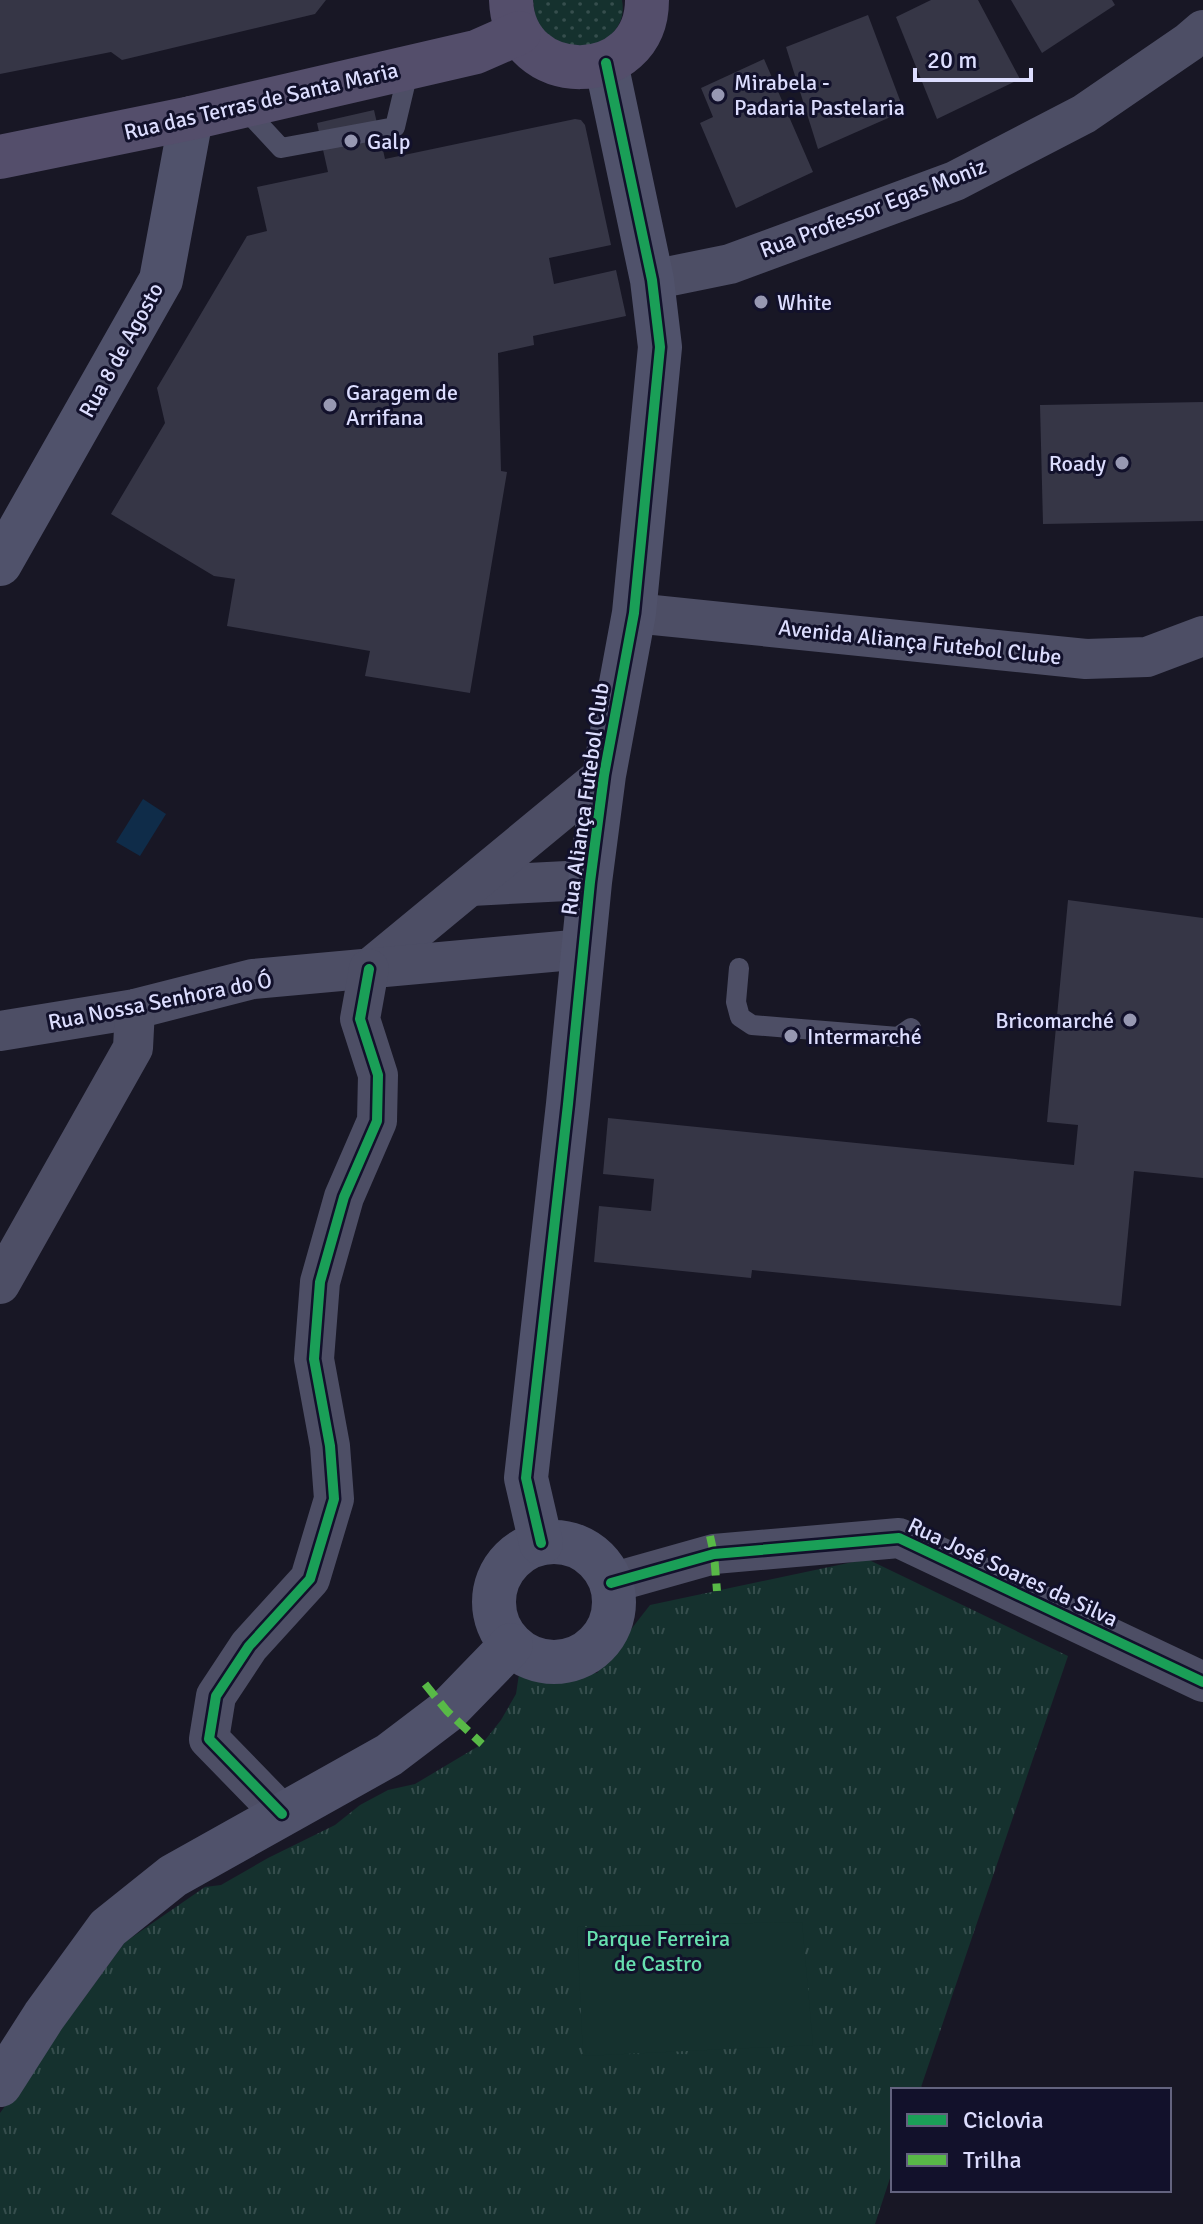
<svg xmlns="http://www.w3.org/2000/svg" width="1203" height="2224" font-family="Signika,sans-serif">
	<defs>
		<pattern id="grass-dots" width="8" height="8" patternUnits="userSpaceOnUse" patternTransform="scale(2)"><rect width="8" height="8" fill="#15312e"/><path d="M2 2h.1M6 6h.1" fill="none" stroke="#364e4d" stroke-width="1.8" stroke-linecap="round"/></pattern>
		<pattern id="park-tufts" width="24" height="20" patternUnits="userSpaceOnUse" patternTransform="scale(2)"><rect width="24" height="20" fill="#15312e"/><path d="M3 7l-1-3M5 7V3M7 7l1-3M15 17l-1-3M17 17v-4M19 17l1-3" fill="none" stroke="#364e4d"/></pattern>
	</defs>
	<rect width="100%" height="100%" fill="#181725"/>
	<!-- grass -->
	<path fill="url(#grass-dots)" d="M533,0H622C627,27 608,37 590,54L537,32Z"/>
	<!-- park -->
	<path fill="url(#park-tufts)" d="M867,1559L1068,1656L920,2090H893V2169L875,2224H0V2113L125,1942L205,1887L221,1885L268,1858L335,1825L360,1805L388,1790L415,1784L482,1744L501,1720L516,1694L519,1674L597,1673L650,1605Z"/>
	<!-- pitch -->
	<path fill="#15312e" d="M802,1922L813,2045L583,2056L577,1927Z"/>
	<!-- water -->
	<path fill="#0f2c49" d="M143,799L166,814L140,856L116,842Z"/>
	<!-- building -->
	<g fill="#363646">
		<path d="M0,0H326L315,14L122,60L111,52L0,74Z"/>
		<path d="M931,0H978L1020,79L937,119L896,17Z"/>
		<path d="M1011,0H1112L1115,5L1042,53Z"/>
		<path d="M868,15L904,111L818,149L786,47Z"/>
		<path d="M764,59L813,172L736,208L700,123L713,117L701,88Z"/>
		<path d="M374,110L385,159L575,119L581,120L585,125L611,245L549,258L554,284L616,270L626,316L533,336L534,345L498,353L501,471L507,472L470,693L365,676L370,651L227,626L235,579L214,576L111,514L165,423L157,388L247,236L267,231L257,187L328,172L317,123Z"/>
		<path d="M1203,402V521L1043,524L1040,405Z"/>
		<path d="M1068,900L1203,918V1178L1134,1171L1121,1306L752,1270L751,1278L594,1262L599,1206L651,1211L654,1179L603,1174L608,1118L1074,1165L1078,1125L1047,1122Z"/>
	</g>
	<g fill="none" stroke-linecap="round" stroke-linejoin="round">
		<!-- lane -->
		<g stroke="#4d4e65" stroke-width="20">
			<path d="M242,106L281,148L395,127L409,68"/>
			<path d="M739,968L736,1002L740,1017L752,1025L898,1037L911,1028"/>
		</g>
		<!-- street -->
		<g stroke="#4d4e65" stroke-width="40">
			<path d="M652,280L730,264L955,181L1084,114L1189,42L1203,30"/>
			<path d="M634,613L1086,659L1147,657L1203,636"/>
			<path d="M471,886L567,881L590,882"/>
			<path d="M369,969L604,775"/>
			<path d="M0,1031L135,1009L253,979L584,949"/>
			<path d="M0,1284L133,1048L135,1009"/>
			<path d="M611,1583L714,1554L899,1538L1203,1682"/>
			<path d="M282,1814L209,1739L216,1696L249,1646L310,1579L334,1499L330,1446L314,1359L320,1282L344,1197L377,1121L378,1075L360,1019L369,969"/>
		</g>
		<!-- secondary -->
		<g stroke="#50526b" stroke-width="44">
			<path d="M0,564L161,280L191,118"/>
			<circle cx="554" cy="1602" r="60"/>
			<path d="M541,1543L526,1478L568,1104L590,882L604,775L634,613L660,347L652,280L606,63"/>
			<path d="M0,2085L44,2016L108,1928L173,1876L389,1755L447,1711L511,1645"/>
		</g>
		<!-- primary -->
		<g stroke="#544e6b" stroke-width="44">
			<path d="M511,0C514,90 647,89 647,0"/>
			<path d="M0,157L191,118L476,52L519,33"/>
		</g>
		<!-- quiet -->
		<g stroke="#58b947" stroke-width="8" stroke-dasharray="16 8" stroke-linecap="butt">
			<path d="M710,1536L714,1554L717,1591"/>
			<path d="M425,1684L447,1711L482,1744"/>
		</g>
		<!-- cycleway casing -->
		<g stroke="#12112b" stroke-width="15">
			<g id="cycleway">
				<path d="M541,1543L526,1478L568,1104L590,882L604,775L634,613L660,347L652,280L606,63"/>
				<path d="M611,1583L714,1554L899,1538L1203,1682"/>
				<path d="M282,1814L209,1739L216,1696L249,1646L310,1579L334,1499L330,1446L314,1359L320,1282L344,1197L377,1121L378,1075L360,1019L369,969"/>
			</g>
		</g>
		<!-- cycleway -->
		<use href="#cycleway" stroke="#1a9f57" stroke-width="10"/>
	</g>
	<!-- markers -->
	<g fill="#9798b2" stroke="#12112b" stroke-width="3">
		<circle cx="718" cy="95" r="8"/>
		<circle cx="351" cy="141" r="8"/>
		<circle cx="761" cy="302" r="8"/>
		<circle cx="330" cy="405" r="8"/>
		<circle cx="1122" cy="463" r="8"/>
		<circle cx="1130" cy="1020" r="8"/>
		<circle cx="791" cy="1036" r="8"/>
	</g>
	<g text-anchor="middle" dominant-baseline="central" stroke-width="6" stroke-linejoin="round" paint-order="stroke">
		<!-- poi labels -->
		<g font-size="22" fill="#dcddfe" stroke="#12112b" text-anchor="start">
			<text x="734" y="82">Mirabela -<tspan x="734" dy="25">Padaria Pastelaria</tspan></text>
			<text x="367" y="141">Galp</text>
			<text x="777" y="302">White</text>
			<text x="346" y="392">Garagem de<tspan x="346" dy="25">Arrifana</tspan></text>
			<text x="1106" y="463" text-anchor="end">Roady</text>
			<text x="1114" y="1020" text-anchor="end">Bricomarché</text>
			<text x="807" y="1036">Intermarché</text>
		</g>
		<!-- street labels -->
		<g font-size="22" fill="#dcddfe" stroke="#12112b">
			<text transform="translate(261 101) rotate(-13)">Rua das Terras de Santa Maria</text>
			<text transform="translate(873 208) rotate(-21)">Rua Professor Egas Moniz</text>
			<text transform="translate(121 350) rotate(-61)">Rua 8 de Agosto</text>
			<text transform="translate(920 642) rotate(6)">Avenida Aliança Futebol Clube</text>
			<text transform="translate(585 799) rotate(-82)">Rua Aliança Futebol Club</text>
			<text transform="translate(160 1001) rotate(-11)">Rua Nossa Senhora do Ó</text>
			<text transform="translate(1013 1572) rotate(25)">Rua José Soares da Silva</text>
		</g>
		<!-- park labels -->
		<g font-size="22" fill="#67dfaf" stroke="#12112b">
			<text x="658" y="1938">Parque Ferreira<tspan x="658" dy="25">de Castro</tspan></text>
		</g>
	</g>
	<!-- legend -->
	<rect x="891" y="2088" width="280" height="104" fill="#12112b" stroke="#63637f" stroke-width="2"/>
	<rect x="907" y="2114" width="40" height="12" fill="#1a9f57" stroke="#63637f" stroke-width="2"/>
	<text x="963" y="2128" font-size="24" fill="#dcddfe">Ciclovia</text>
	<rect x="907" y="2154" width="40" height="12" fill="#58b947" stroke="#63637f" stroke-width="2"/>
	<text x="963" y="2168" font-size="24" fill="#dcddfe">Trilha</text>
	<!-- scale -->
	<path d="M915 68v12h116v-12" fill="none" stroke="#dcddfe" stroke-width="4"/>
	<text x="927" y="68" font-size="24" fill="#dcddfe" stroke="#12112b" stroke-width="6" paint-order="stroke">20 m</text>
</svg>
